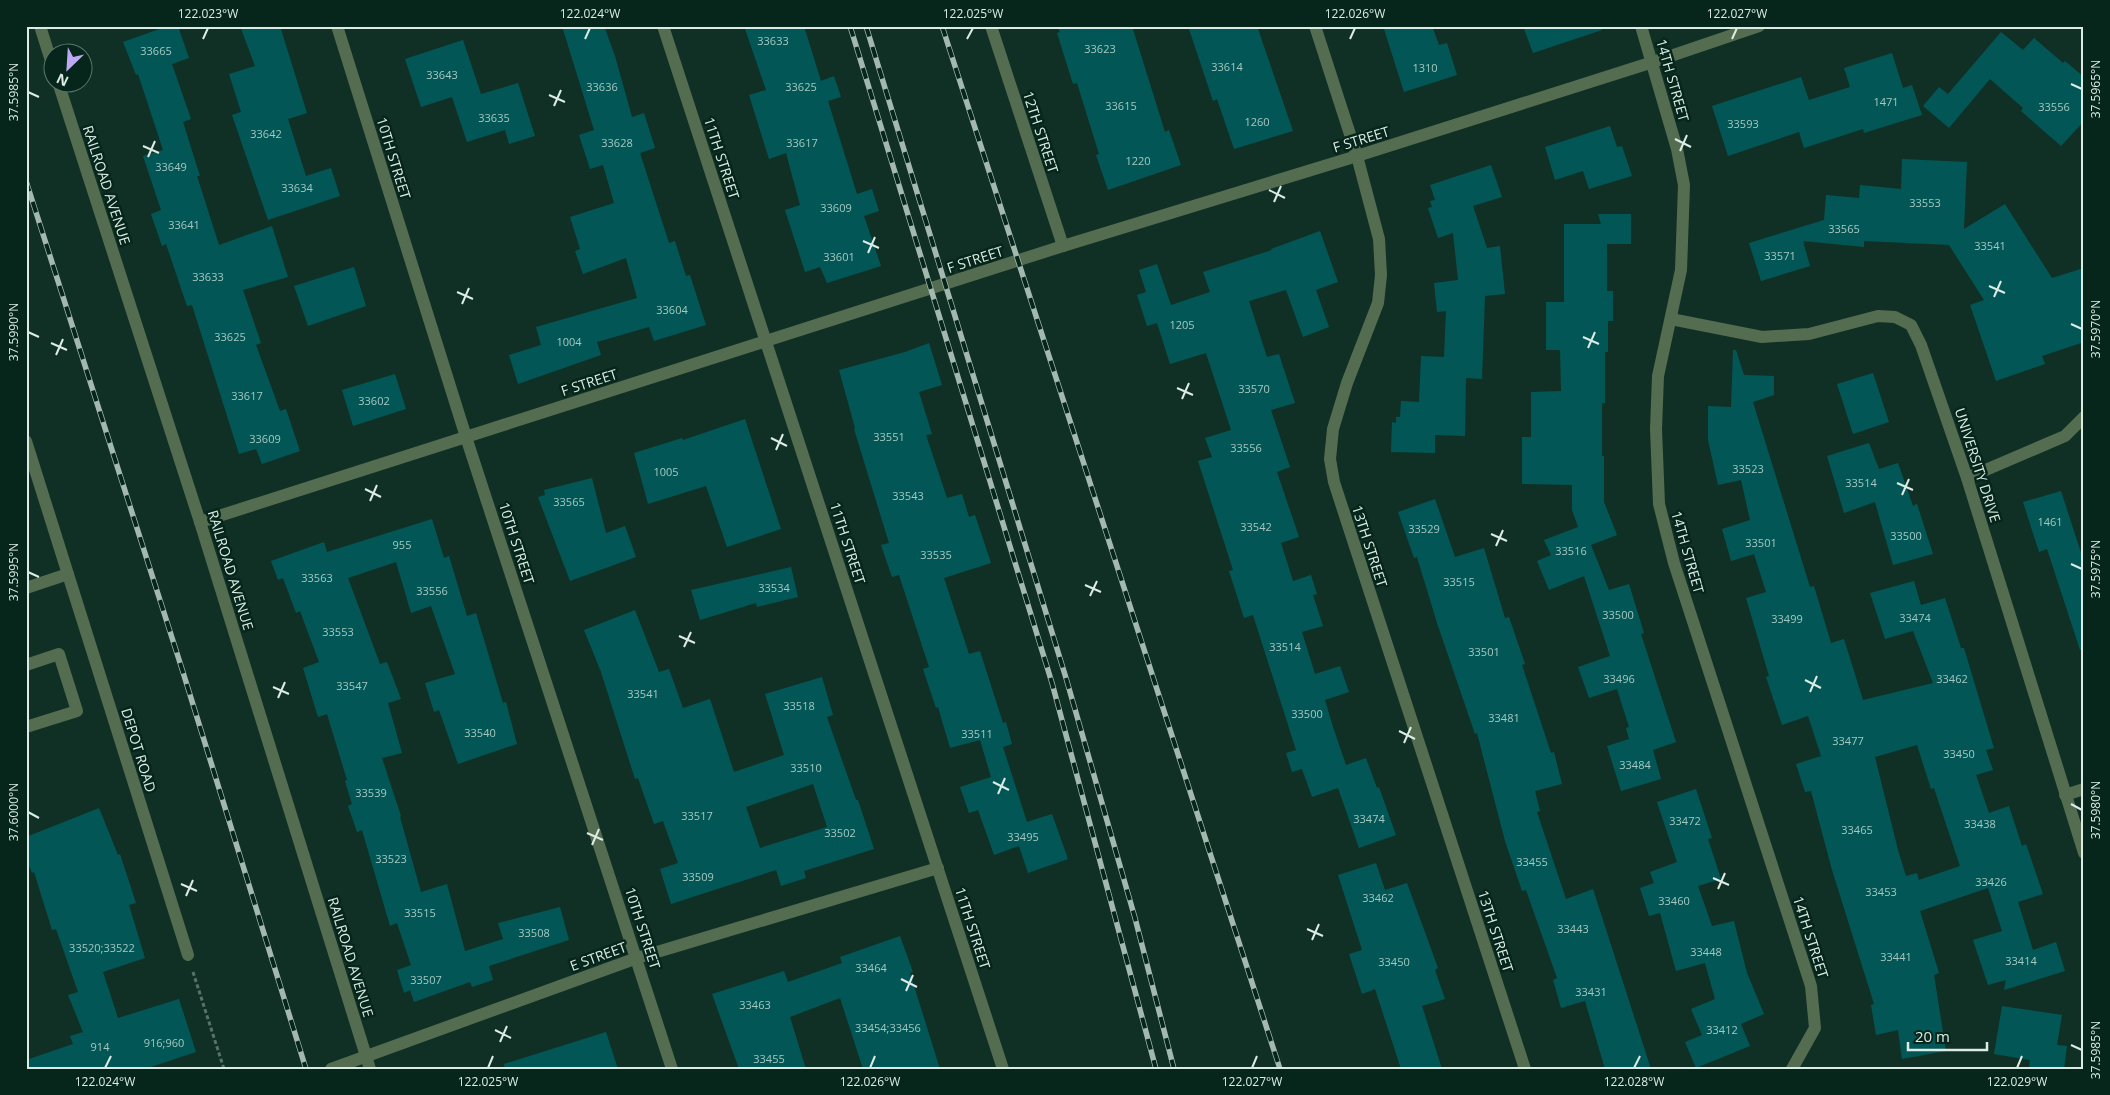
<svg xmlns="http://www.w3.org/2000/svg" width="2110" height="1095" font-family="'Open Sans',sans-serif">
	<rect width="100%" height="100%" fill="#113025"/>
	<!-- building -->
	<g fill="#025756" fill-rule="evenodd">
		<path d="M168,26H178L189,58L172,64L191,119L183,122L200,176H197L219,245L272,226L288,277L243,290L261,343L256,345L280,411L286,409L300,451L262,464L256,449L239,454L192,305L187,306L166,244L162,246L151,214L161,210L143,156L163,150L138,74L136,75L123,42Z"/>
		<path d="M240,26H280L307,113L288,119L306,176L331,168L340,196L268,220L232,115L241,112L229,74L255,66Z"/>
		<path d="M562,26H604L615,56L632,117L644,113L655,148L640,153L669,243L675,241L686,276L690,275L706,325L654,341L649,327L597,342L601,355L518,384L509,355L541,345L536,327L637,298L626,258L583,274L575,251L580,249L570,217L614,203L603,165L590,169L579,135L594,130Z"/>
		<path d="M744,26H804L821,81L834,76L841,97L828,101L857,194L872,189L879,211L864,216L881,266L827,283L820,267L805,272L785,210L800,205L786,153L769,159L749,95L766,90Z"/>
		<path d="M1057,26H1132L1165,132L1169,130L1181,165L1108,190L1096,155L1099,154L1077,83L1073,84L1057,33L1060,32Z"/>
		<path d="M1188,26H1257L1293,131L1234,149L1217,99L1213,101Z"/>
		<path d="M1383,26H1432L1439,45L1447,43L1457,75L1404,92Z"/>
		<path d="M1523,26H1601L1602,30L1533,53Z"/>
		<path d="M2001,32L2023,50L2034,38L2063,63L2065,61L2084,77V121L2061,146L2021,111L2023,108L1990,79L1949,128L1923,106L1939,87L1948,94Z"/>
		<path d="M463,40L481,94L518,83L535,136L509,144L505,130L467,142L452,97L421,107L405,59Z"/>
		<path d="M1892,53L1903,88L1912,85L1922,115L1864,133L1863,129L1804,148L1799,132L1728,156L1712,106L1801,77L1809,100L1850,87L1844,68Z"/>
		<path d="M1610,126L1617,147L1622,146L1632,176L1589,189L1583,171L1555,180L1545,147Z"/>
		<path d="M1902,159L1967,162L1964,229L2005,204L2052,278L2084,268V342L2042,356L2045,364L1996,381L1970,305L1984,300L1949,245L1864,241V247L1803,241L1810,266L1761,281L1749,243L1824,220L1826,195L1859,198L1860,185L1901,189Z"/>
		<path d="M1491,165L1502,197L1473,206L1487,248L1500,246L1505,294L1485,296L1482,379L1466,378L1465,436L1435,435V453L1391,452L1392,422L1396,423V417H1400L1401,401L1419,402L1421,356L1444,357L1446,311L1437,312L1434,283L1458,280L1453,233L1438,238L1428,208L1432,207L1430,201L1435,200L1430,185Z"/>
		<path d="M1598,214H1631V244H1607V242V291H1613V321H1608V352H1605V403H1602V456H1604V502L1617,535L1591,545L1609,590L1629,584L1644,633L1641,634L1676,742L1653,750L1661,779L1621,791L1607,746L1629,739L1626,728L1629,727L1617,689L1589,698L1578,667L1610,656L1584,576L1549,590L1537,561L1551,555L1544,540L1578,527L1572,510V485L1522,484V437H1531V392L1561,391L1560,350H1546V302H1564V224H1601Z"/>
		<path d="M1320,231L1338,282L1316,290L1329,327L1303,337L1286,290L1249,301L1267,357L1279,354L1295,403L1271,410L1290,467L1277,472L1299,537L1281,543L1293,581L1311,575L1317,594L1313,595L1323,626L1302,632L1315,674L1340,666L1349,692L1325,700L1333,727L1346,765L1366,758L1377,788L1379,787L1396,835L1359,848L1338,788L1312,797L1302,769L1292,772L1286,753L1296,750L1253,615L1244,618L1229,571L1233,570L1198,461L1212,457L1205,438L1231,430L1206,353L1170,364L1157,323L1147,326L1137,295L1146,292L1139,270L1157,264L1171,305L1210,292L1203,272L1272,250L1271,249Z"/>
		<path d="M354,267L366,306L308,326L294,286Z"/>
		<path d="M929,343L942,385L919,392L932,434L926,435L947,498L962,494L969,517L975,515L991,563L944,578L969,654L980,651L1003,723L1006,722L1012,744L1003,747L1027,822L1052,814L1068,859L1028,873L1019,846L994,855L978,810L969,813L960,787L991,777L980,740L950,748L938,707L936,708L923,669L929,667L899,575L892,577L881,545L889,543L854,429L855,428L839,370L905,352Z"/>
		<path d="M1733,350H1736L1744,375L1774,376V395L1753,402L1810,587L1814,586L1831,643L1844,639L1863,700L1933,683L1913,631L1885,639L1870,593L1914,581L1921,605L1945,598L1961,648H1964L1994,748L1986,750L1993,770L1976,775L1989,813L2009,806L2022,846L2026,844L2043,894L2018,902L2033,950L2056,942L2065,971L2004,990L2006,980L1988,985L1973,940L2002,931L1988,888L1920,911L1939,973L1934,975L1946,1051L1902,1059L1898,1030L1876,1035L1871,1005L1874,1004L1832,870L1811,791L1805,792L1796,764L1821,756L1808,716L1782,725L1766,677L1769,676L1746,598L1766,592L1754,554L1731,561L1722,529L1750,520L1741,480L1718,485L1708,440V406L1731,407ZM1917,745L1931,789L1934,788L1960,866L1919,880L1917,873L1906,876L1898,850L1875,757Z"/>
		<path d="M1873,373L1889,422L1853,434L1837,384Z"/>
		<path d="M395,374L406,409L353,426L342,390Z"/>
		<path d="M745,419L781,529L727,547L706,486L648,504L634,453L682,438L683,440Z"/>
		<path d="M1869,443L1879,469L1898,463L1913,506L1917,504L1933,554L1893,565L1875,502L1844,513L1827,456Z"/>
		<path d="M592,478L606,533L625,526L636,557L570,581L538,497L545,495L544,490Z"/>
		<path d="M2061,491L2084,562V649L2080,650L2047,549L2039,552L2023,502Z"/>
		<path d="M1435,499L1455,557L1484,548L1505,618L1509,617L1525,664L1522,665L1551,753L1554,752L1562,784L1535,791L1540,811L1537,812L1566,899L1593,889L1651,1069H1605L1585,1001L1561,1008L1553,980L1557,978L1526,890L1522,891L1505,841L1477,733L1475,734L1437,623L1417,557L1414,558L1398,512Z"/>
		<path d="M432,519L444,558L449,556L467,616L476,613L503,703L506,702L517,744L458,764L439,710L434,712L425,683L455,674L431,606L411,613L396,562L348,578L380,664L387,662L401,699L388,703L402,753L382,758L401,816L400,817L421,892L447,884L465,951L503,939L498,923L560,907L569,940L489,966L493,980L472,987L470,982L414,1002L410,990L404,993L397,970L411,965L397,923L390,926L362,830L357,832L348,806L352,804L345,781L347,780L327,714L318,717L303,668L319,662L300,611L296,613L283,578L278,580L271,561L324,542L327,552Z"/>
		<path d="M791,567L798,597L757,607L756,603L700,620L691,590Z"/>
		<path d="M635,610L659,672L669,669L683,708L710,699L734,772L784,755L765,694L822,677L833,715L827,717L856,800H858L874,849L804,871L806,878L781,886L776,870L671,904L660,869L678,863L663,821L654,824L638,778L635,779L601,672L584,630ZM813,784L827,827L760,848L746,807Z"/>
		<path d="M1696,789L1712,838L1708,839L1721,879L1698,886L1712,926L1734,921L1747,973L1764,1014L1741,1024L1750,1046L1696,1068L1685,1042L1702,1035L1691,1009L1715,999L1705,963L1676,971L1660,913L1649,916L1640,888L1654,883L1650,872L1677,862L1657,802Z"/>
		<path d="M99,808L118,855L120,854L136,903L129,905L145,958L103,972L118,1018L179,999L196,1052L145,1069H26V1060L73,1044L70,1036L83,1032L68,995L78,992L56,929L52,930L34,872L32,873L26,858V837Z"/>
		<path d="M1376,863L1385,890L1407,883L1438,968L1435,970L1445,999L1422,1006L1442,1069H1401L1375,989L1362,994L1349,954L1362,950L1338,875Z"/>
		<path d="M900,936L913,972L910,973L940,1069H863L840,998L790,1017L806,1069H739L712,994L784,971L788,982L842,963L840,957Z"/>
		<path d="M2002,1006L2062,1015L2057,1045L2067,1046L2064,1069H2029L2030,1060L1994,1054Z"/>
		<path d="M606,1032L618,1069H505L504,1064Z"/>
	</g>
	<g fill="none" stroke-linecap="round" stroke-linejoin="round">
		<!-- path -->
		<path stroke="#587268" stroke-width="3" stroke-dasharray="4 2.5" stroke-linecap="butt" d="M193,972L224,1069"/>
		<!-- minor -->
		<g stroke="#546d51" stroke-width="12">
			<path d="M40,26L52,64"/>
			<path d="M337,26L466,437L672,1069"/>
			<path d="M663,26L1003,1069"/>
			<path d="M991,26L1063,246"/>
			<path d="M1315,26L1357,156L1379,239L1381,275L1378,303L1347,383L1333,429L1330,459L1334,482L1525,1069"/>
			<path d="M1641,26L1677,149L1684,185L1681,270L1658,376L1656,429L1659,504L1674,563L1811,986L1815,1028L1792,1069"/>
			<path d="M58,82L200,522L370,1069"/>
			<path d="M1671,319L1762,337L1809,334L1878,316L1895,317L1911,325L1921,345L1967,478L2084,853"/>
			<path d="M26,441L188,955"/>
			<path d="M1967,478L2065,436L2084,417"/>
			<path d="M200,522L1063,246L1357,156L1653,62L1759,26"/>
			<path d="M26,588L68,574"/>
			<path d="M26,665L59,654L77,711L26,727"/>
			<path d="M2065,795L2084,789"/>
			<path d="M331,1069L637,958L938,868"/>
		</g>
		<!-- rail casing -->
		<g stroke="#a3b8af" stroke-width="5.5">
			<g id="rail">
				<path d="M850,26L1052,683L1156,1069"/>
				<path d="M866,26L1066,678L1135,918L1174,1069"/>
				<path d="M942,26L1280,1069"/>
				<path d="M26,181L182,669L306,1069"/>
			</g>
		</g>
		<!-- rail -->
		<use href="#rail" stroke="#06261c" stroke-width="4" stroke-dasharray="11" stroke-linecap="butt"/>
	</g>
	<!-- ticks -->
	<path fill="none" stroke="#dbece4" stroke-width="2" d="M203,39L208,28M585,39L590,28M967,39L973,28M1350,39L1355,28M1732,39L1737,28M2071,84L2082,89M28,92L39,97M549,95L565,102M554,106L561,90M1675,139L1691,147M143,146L159,153M1680,151L1687,135M148,157L155,141M1269,190L1285,198M1274,202L1281,186M863,241L879,248M868,253L875,237M1989,286L2005,293M457,292L473,299M1994,297L2001,281M462,304L469,288M2071,324L2082,329M28,332L39,337M1583,337L1599,344M51,343L67,350M1588,348L1595,332M56,355L63,339M1177,388L1193,395M1182,399L1189,383M771,438L787,446M776,450L783,434M1897,483L1913,490M365,489L381,497M1902,495L1909,479M370,501L377,485M1491,534L1507,541M1496,546L1503,530M2071,564L2082,569M28,572L39,577M1085,585L1101,592M1090,596L1097,581M679,636L695,643M684,647L691,632M1805,680L1821,688M273,687L289,694M1810,692L1817,676M278,698L285,682M1399,731L1415,739M1404,743L1411,727M993,782L1009,790M998,794L1005,778M2071,804L2082,810M28,812L39,818M587,833L603,840M592,845L599,829M1713,878L1729,885M181,884L197,891M1718,889L1725,873M186,896L193,880M1307,929L1323,936M1312,940L1319,924M901,979L917,987M906,991L913,975M495,1030L511,1038M500,1042L507,1026M2071,1045L2082,1050M105,1068L111,1056M488,1068L493,1056M870,1068L875,1056M1252,1068L1257,1056M1634,1068L1640,1056M2017,1068L2022,1056"/>
	<g text-anchor="middle" dominant-baseline="central" stroke-width="5" stroke-linejoin="round" paint-order="stroke">
		<!-- number labels -->
		<g font-size="11" fill="#a5c7c0">
			<text x="773" y="40">33633</text>
			<text x="1100" y="48">33623</text>
			<text x="156" y="50">33665</text>
			<text x="1227" y="66">33614</text>
			<text x="1425" y="67">1310</text>
			<text x="442" y="74">33643</text>
			<text x="602" y="86">33636</text>
			<text x="801" y="86">33625</text>
			<text x="1886" y="101">1471</text>
			<text x="1121" y="105">33615</text>
			<text x="2054" y="106">33556</text>
			<text x="494" y="117">33635</text>
			<text x="1257" y="121">1260</text>
			<text x="1743" y="123">33593</text>
			<text x="266" y="133">33642</text>
			<text x="617" y="142">33628</text>
			<text x="802" y="142">33617</text>
			<text x="1138" y="160">1220</text>
			<text x="171" y="166">33649</text>
			<text x="297" y="187">33634</text>
			<text x="1925" y="202">33553</text>
			<text x="836" y="207">33609</text>
			<text x="184" y="224">33641</text>
			<text x="1844" y="228">33565</text>
			<text x="1990" y="245">33541</text>
			<text x="1780" y="255">33571</text>
			<text x="839" y="256">33601</text>
			<text x="208" y="276">33633</text>
			<text x="672" y="309">33604</text>
			<text x="1182" y="324">1205</text>
			<text x="230" y="336">33625</text>
			<text x="569" y="341">1004</text>
			<text x="1254" y="388">33570</text>
			<text x="247" y="395">33617</text>
			<text x="374" y="400">33602</text>
			<text x="889" y="436">33551</text>
			<text x="265" y="438">33609</text>
			<text x="1246" y="447">33556</text>
			<text x="1748" y="468">33523</text>
			<text x="666" y="471">1005</text>
			<text x="1861" y="482">33514</text>
			<text x="908" y="495">33543</text>
			<text x="569" y="501">33565</text>
			<text x="2050" y="521">1461</text>
			<text x="1256" y="526">33542</text>
			<text x="1424" y="528">33529</text>
			<text x="1906" y="535">33500</text>
			<text x="1761" y="542">33501</text>
			<text x="402" y="544">955</text>
			<text x="1571" y="550">33516</text>
			<text x="936" y="554">33535</text>
			<text x="317" y="577">33563</text>
			<text x="1459" y="581">33515</text>
			<text x="774" y="587">33534</text>
			<text x="432" y="590">33556</text>
			<text x="1618" y="614">33500</text>
			<text x="1915" y="617">33474</text>
			<text x="1787" y="618">33499</text>
			<text x="338" y="631">33553</text>
			<text x="1285" y="646">33514</text>
			<text x="1484" y="651">33501</text>
			<text x="1619" y="678">33496</text>
			<text x="1952" y="678">33462</text>
			<text x="352" y="685">33547</text>
			<text x="643" y="693">33541</text>
			<text x="799" y="705">33518</text>
			<text x="1307" y="713">33500</text>
			<text x="1504" y="717">33481</text>
			<text x="480" y="732">33540</text>
			<text x="977" y="733">33511</text>
			<text x="1848" y="740">33477</text>
			<text x="1959" y="753">33450</text>
			<text x="1635" y="764">33484</text>
			<text x="806" y="767">33510</text>
			<text x="371" y="792">33539</text>
			<text x="697" y="815">33517</text>
			<text x="1369" y="818">33474</text>
			<text x="1685" y="820">33472</text>
			<text x="1980" y="823">33438</text>
			<text x="1857" y="829">33465</text>
			<text x="840" y="832">33502</text>
			<text x="1023" y="836">33495</text>
			<text x="391" y="858">33523</text>
			<text x="1532" y="861">33455</text>
			<text x="698" y="876">33509</text>
			<text x="1991" y="881">33426</text>
			<text x="1881" y="891">33453</text>
			<text x="1378" y="897">33462</text>
			<text x="1674" y="900">33460</text>
			<text x="420" y="912">33515</text>
			<text x="1573" y="928">33443</text>
			<text x="534" y="932">33508</text>
			<text x="102" y="947">33520;33522</text>
			<text x="1706" y="951">33448</text>
			<text x="1896" y="956">33441</text>
			<text x="2021" y="960">33414</text>
			<text x="1394" y="961">33450</text>
			<text x="871" y="967">33464</text>
			<text x="426" y="979">33507</text>
			<text x="1591" y="991">33431</text>
			<text x="755" y="1004">33463</text>
			<text x="888" y="1027">33454;33456</text>
			<text x="1722" y="1029">33412</text>
			<text x="164" y="1042">916;960</text>
			<text x="100" y="1046">914</text>
			<text x="769" y="1058">33455</text>
		</g>
		<!-- street labels -->
		<g font-size="14" fill="#dbece4" stroke="#06261c">
			<text transform="translate(1673 80) rotate(74)">14TH STREET</text>
			<text transform="translate(1041 132) rotate(72)">12TH STREET</text>
			<text transform="translate(1361 139) rotate(-17)">F STREET</text>
			<text transform="translate(394 158) rotate(73)">10TH STREET</text>
			<text transform="translate(722 158) rotate(72)">11TH STREET</text>
			<text transform="translate(107 185) rotate(72)">RAILROAD AVENUE</text>
			<text transform="translate(975 259) rotate(-18)">F STREET</text>
			<text transform="translate(589 382) rotate(-18)">F STREET</text>
			<text transform="translate(1978 465) rotate(72)">UNIVERSITY DRIVE</text>
			<text transform="translate(517 543) rotate(72)">10TH STREET</text>
			<text transform="translate(848 543) rotate(72)">11TH STREET</text>
			<text transform="translate(1370 546) rotate(72)">13TH STREET</text>
			<text transform="translate(1688 552) rotate(74)">14TH STREET</text>
			<text transform="translate(231 570) rotate(73)">RAILROAD AVENUE</text>
			<text transform="translate(139 750) rotate(73)">DEPOT ROAD</text>
			<text transform="translate(643 928) rotate(72)">10TH STREET</text>
			<text transform="translate(973 928) rotate(72)">11TH STREET</text>
			<text transform="translate(1496 931) rotate(72)">13TH STREET</text>
			<text transform="translate(1811 937) rotate(72)">14TH STREET</text>
			<text transform="translate(598 956) rotate(-20)">E STREET</text>
			<text transform="translate(351 957) rotate(73)">RAILROAD AVENUE</text>
		</g>
	</g>
	<!-- border -->
	<rect width="2110" height="1095" fill="none" stroke="#06261c" stroke-width="55"/>
	<!-- north arrow -->
	<g transform="translate(68 68) rotate(205)"><circle r="24" fill="#06261c" stroke="#5b756c"/>
	<path d="M0-4L9 19L0 12L-9 19Z" fill="#bea9f5"/>
	<text y="-8" font-size="14" font-weight="bold" text-anchor="middle" fill="#dbece4">N</text>
	</g>
	<!-- scale -->
	<path d="M1908 1042v8h79v-8" fill="none" stroke="#dbece4" stroke-width="2.5"/>
	<text x="1915" y="1042" font-size="15" fill="#dbece4" stroke="#06261c" stroke-width="4" paint-order="stroke">20 m</text>
	<rect x="28" y="28" width="2054" height="1040" fill="none" stroke="#dbece4" stroke-width="2"/>
	<g font-size="12" text-anchor="middle" fill="#dbece4">
		<text x="208" y="18">122.023°W</text>
		<text x="590" y="18">122.024°W</text>
		<text x="973" y="18">122.025°W</text>
		<text x="1355" y="18">122.026°W</text>
		<text x="1737" y="18">122.027°W</text>
		<text transform="translate(2096 89) rotate(-90)" y="4">37.5965°N</text>
		<text transform="translate(14 92) rotate(-90)" y="4">37.5985°N</text>
		<text transform="translate(2096 329) rotate(-90)" y="4">37.5970°N</text>
		<text transform="translate(14 332) rotate(-90)" y="4">37.5990°N</text>
		<text transform="translate(2096 569) rotate(-90)" y="4">37.5975°N</text>
		<text transform="translate(14 572) rotate(-90)" y="4">37.5995°N</text>
		<text transform="translate(2096 810) rotate(-90)" y="4">37.5980°N</text>
		<text transform="translate(14 812) rotate(-90)" y="4">37.6000°N</text>
		<text transform="translate(2096 1050) rotate(-90)" y="4">37.5985°N</text>
		<text x="105" y="1086">122.024°W</text>
		<text x="488" y="1086">122.025°W</text>
		<text x="870" y="1086">122.026°W</text>
		<text x="1252" y="1086">122.027°W</text>
		<text x="1634" y="1086">122.028°W</text>
		<text x="2017" y="1086">122.029°W</text>
	</g>
</svg>
